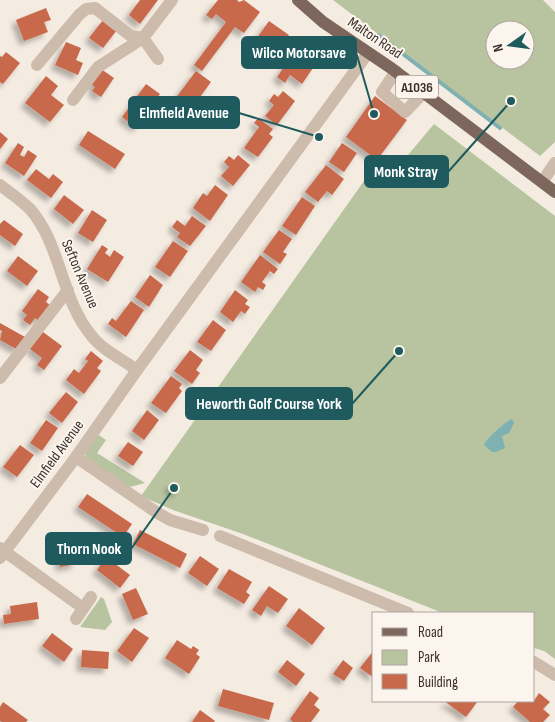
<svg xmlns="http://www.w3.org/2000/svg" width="555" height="722" font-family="'Sofia Sans Condensed',sans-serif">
	<defs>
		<filter id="shadow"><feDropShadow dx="-4.5" dy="4.5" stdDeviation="2.5" flood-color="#0004"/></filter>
	</defs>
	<rect width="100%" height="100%" fill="#f4ebe1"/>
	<!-- green -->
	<g fill="#b8c4a0" fill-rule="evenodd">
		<path d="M333,0H543L555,12V142L540,156ZM495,30H525V60H495Z"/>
		<path d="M434,124L555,216V659L544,651L534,648V613H443L243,534L173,510L141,496L376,164L403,161Z"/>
		<path d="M97,434L106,440L97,453L145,483L126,488L86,458L85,453Z"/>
		<path d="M101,597L104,599L112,622L105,630L80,627Z"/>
	</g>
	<!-- water -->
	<path fill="#7fb0b2" d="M512,419L514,423L509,433L502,436L505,448L496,452H492L484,445C487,438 506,421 512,419Z"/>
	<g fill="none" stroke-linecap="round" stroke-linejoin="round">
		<!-- stream -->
		<path stroke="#7fb0b2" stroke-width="4" d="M378,35L500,128"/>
	</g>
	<!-- building -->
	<g fill="#c8694b" filter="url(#shadow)">
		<path d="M140,0H158L140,24L129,15Z"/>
		<path d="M218,0H237L239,2L244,0L260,12L244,33L235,27L202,71L194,65L226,22L216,14L212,19L206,15Z"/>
		<path d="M46,8L51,20L44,22L48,32L24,41L16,20Z"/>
		<path d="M103,20L117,30L103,48L89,38Z"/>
		<path d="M269,21L289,35L274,57L267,52L271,49L262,43L260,46L254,42Z"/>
		<path d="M66,42L81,48L76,60L83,63L78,75L55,65Z"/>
		<path d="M6,52L20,63L3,84L0,82V56L2,57Z"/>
		<path d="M293,54L313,68L302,84L290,75L285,83L277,77Z"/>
		<path d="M101,69L114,78L101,97L92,91L95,87L91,84Z"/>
		<path d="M196,71L211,82L192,108L184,102L176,112L169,107Z"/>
		<path d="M46,76L58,86L51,95L64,105L50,122L25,103Z"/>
		<path d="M146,84L160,94L136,128L122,117Z"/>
		<path d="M283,91L295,101L277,125L265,116L274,105L269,101L274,94L278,97Z"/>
		<path d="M375,96L407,120L377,160L346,137Z"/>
		<path d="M258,118L273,129L269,134L273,137L258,157L244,148L259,127L254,123Z"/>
		<path d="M88,131L125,154L115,169L79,145Z"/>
		<path d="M0,132L8,139L0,149Z"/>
		<path d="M18,143L24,147L20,155L24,157L28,150L37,156L24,176L5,163Z"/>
		<path d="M342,143L357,153L344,172L329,162Z"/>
		<path d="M238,155L250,165L233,186L221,176L229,167L224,162L229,156L234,160Z"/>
		<path d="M326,165L344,179L332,195L327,191L318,202L305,192Z"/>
		<path d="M36,169L49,179L53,174L63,182L51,198L27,180Z"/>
		<path d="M215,185L228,195L210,221L193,208L203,193L207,196Z"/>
		<path d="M64,195L84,210L73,224L54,209Z"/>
		<path d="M302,197L315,206L296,235L282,226Z"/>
		<path d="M92,210L107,220L93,242L78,233Z"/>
		<path d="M192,216L206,226L190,246L177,237L180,233L172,227L177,220L185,226Z"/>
		<path d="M4,220L23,234L15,246L0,235V224Z"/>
		<path d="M279,230L292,239L283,252L287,254L280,264L263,252Z"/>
		<path d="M173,241L188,251L170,277L155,267Z"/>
		<path d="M102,245L108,249L105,253L110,257L114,250L124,257L108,282L87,269Z"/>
		<path d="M260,255L278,269L274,274L270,271L262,282L266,285L263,290L258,287L255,292L241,282Z"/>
		<path d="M18,256L38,271L27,286L7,271Z"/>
		<path d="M150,275L163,285L149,307L135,297Z"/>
		<path d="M38,289L49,297L46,302L50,305L39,321L35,318L30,325L23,320L27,315L22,311Z"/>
		<path d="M235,290L248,300L245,304L250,307L245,314L241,311L233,322L220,312Z"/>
		<path d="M131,301L144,310L126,337L108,324L112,318L116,321Z"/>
		<path d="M213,320L226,330L211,351L197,342Z"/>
		<path d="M0,323L25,337L18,350L0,340L2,331L0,330Z"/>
		<path d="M43,332L62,346L44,370L37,365L42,358L30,349Z"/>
		<path d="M190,350L203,360L196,370L200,373L192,384L174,371Z"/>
		<path d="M91,351L103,361L97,368L101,371L84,394L66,380L74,369L79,373L88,361L85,359Z"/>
		<path d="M171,376L182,384L179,388L182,391L166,413L151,403Z"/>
		<path d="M66,392L78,402L62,423L49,413Z"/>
		<path d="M147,410L159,420L144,440L132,431Z"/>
		<path d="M46,420L58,428L42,451L30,443Z"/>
		<path d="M128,442L143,452L133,466L118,456Z"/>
		<path d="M20,445L34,455L17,477L3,467Z"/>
		<path d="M173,482L180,487L176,493L169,488Z"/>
		<path d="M87,494L132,524L123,537L78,507Z"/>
		<path d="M140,530L187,554L180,568L133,544Z"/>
		<path d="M77,537L79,548H74L76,564L60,567L57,539Z"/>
		<path d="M200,556L219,569L207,586L188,573Z"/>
		<path d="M106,557L130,575L120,588L97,570Z"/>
		<path d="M229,569L252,582L246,592L250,595L244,604L217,588Z"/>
		<path d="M269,586L288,599L278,613L267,606L261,616L252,610Z"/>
		<path d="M136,588L148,614L133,620L122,594Z"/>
		<path d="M37,602L39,619L4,624L3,615L11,614L10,606Z"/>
		<path d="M299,608L325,628L312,645L286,626Z"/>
		<path d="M134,628L149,638L132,662L117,651Z"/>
		<path d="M52,633L73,649L64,662L42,646Z"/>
		<path d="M177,640L191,649L193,646L199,650L196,654L200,657L189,674L165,658Z"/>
		<path d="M82,650L109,652L108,669L81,667Z"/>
		<path d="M374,650V678L360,668Z"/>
		<path d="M287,660L305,674L296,686L278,672Z"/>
		<path d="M343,660L353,668L344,681L333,674Z"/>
		<path d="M223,689L274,703L269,720L218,706Z"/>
		<path d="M310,691L319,698L314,705L320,710L311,722H293L290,719Z"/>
		<path d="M539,693L550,702L543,709L550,715L543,722H530L513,707L518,701H534Z"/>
		<path d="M444,701H478L466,717Z"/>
		<path d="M3,702L28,720L26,722H2L0,721V707Z"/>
		<path d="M200,710L215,721L214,722H192Z"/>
	</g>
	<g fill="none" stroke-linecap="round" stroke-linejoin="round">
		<!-- minor -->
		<g stroke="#cdbbac" stroke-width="12">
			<path d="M37,65L79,15L86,9L95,8L131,36L143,38L172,0"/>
			<path d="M396,71L382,92L405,112L424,92"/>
			<path d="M73,100L98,67L143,38L158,59"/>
			<path d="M542,182L555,163"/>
			<path d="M0,185C10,193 21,200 30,209C61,244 61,299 91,335C102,350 122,359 137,370"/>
			<path d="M0,378L68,290"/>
			<path d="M76,457L156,512L170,520L203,530"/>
			<path d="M220,536L408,613"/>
			<path d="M0,548L83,608"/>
			<path d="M0,558L76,457L137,370L368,53"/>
			<path d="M76,619L91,597"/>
			<path d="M534,662L555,675"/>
		</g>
		<!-- major -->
		<path stroke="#7d675c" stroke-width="12" d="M298,0L323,22L391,68L555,192"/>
	</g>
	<g text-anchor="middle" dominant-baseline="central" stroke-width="4" stroke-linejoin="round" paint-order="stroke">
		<!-- shield labels -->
		<rect fill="#fbf5ee" stroke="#756b66" stroke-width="1" x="396" y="75.5" width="42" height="23" rx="4"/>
		<g font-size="14" font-weight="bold" fill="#3b302b">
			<text x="417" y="87">A1036</text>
		</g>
		<!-- street labels -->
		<g font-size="15" fill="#3b302b" stroke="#fbf5ee">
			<text transform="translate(375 38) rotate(34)">Malton Road</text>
			<text transform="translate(80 274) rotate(67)">Sefton Avenue</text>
			<text transform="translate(57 454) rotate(-54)">Elmfield Avenue</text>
		</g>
	</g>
	<!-- callouts -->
	<path fill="none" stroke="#1f5a5e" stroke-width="2" d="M374 114L356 52M319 137L239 113M511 101L448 172M399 351L352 404M174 488L131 549"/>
	<g fill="#1f5a5e" stroke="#fbf5ee" stroke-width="2">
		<circle cx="374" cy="114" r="5"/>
		<circle cx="319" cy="137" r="5"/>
		<circle cx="511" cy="101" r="5"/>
		<circle cx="399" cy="351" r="5"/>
		<circle cx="174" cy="488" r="5"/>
	</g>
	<g fill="#1f5a5e" stroke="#1f5a5e" stroke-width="2">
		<rect x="242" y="37" width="114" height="31" rx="5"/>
		<rect x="129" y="97" width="110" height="31" rx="5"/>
		<rect x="365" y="156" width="83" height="31" rx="5"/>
		<rect x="186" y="388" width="166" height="31" rx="5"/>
		<rect x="46" y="533" width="85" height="31" rx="5"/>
	</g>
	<g font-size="16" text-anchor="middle" font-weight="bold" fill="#fff">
		<text x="299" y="58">Wilco Motorsave</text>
		<text x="184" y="118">Elmfield Avenue</text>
		<text x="406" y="177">Monk Stray</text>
		<text x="269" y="409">Heworth Golf Course York</text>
		<text x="89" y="554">Thorn Nook</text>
	</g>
	<!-- legend -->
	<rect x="372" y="612" width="162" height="90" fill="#fbf5ee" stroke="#aea6a0"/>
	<rect x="382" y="628" width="25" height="8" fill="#7d675c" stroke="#aea6a0"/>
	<text x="418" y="637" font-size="15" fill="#3b302b">Road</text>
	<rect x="382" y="650" width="25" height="15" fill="#b8c4a0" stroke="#aea6a0"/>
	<text x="418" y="662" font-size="15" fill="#3b302b">Park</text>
	<rect x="382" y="674" width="25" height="15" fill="#c8694b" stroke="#aea6a0"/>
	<text x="418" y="687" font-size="15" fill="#3b302b">Building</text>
	<!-- north arrow -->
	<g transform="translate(510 45) rotate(256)"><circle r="24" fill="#fbf5ee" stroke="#aea6a0"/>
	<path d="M0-4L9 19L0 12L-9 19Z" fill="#1f5a5e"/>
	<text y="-8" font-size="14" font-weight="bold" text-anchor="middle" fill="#3b302b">N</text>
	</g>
</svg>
